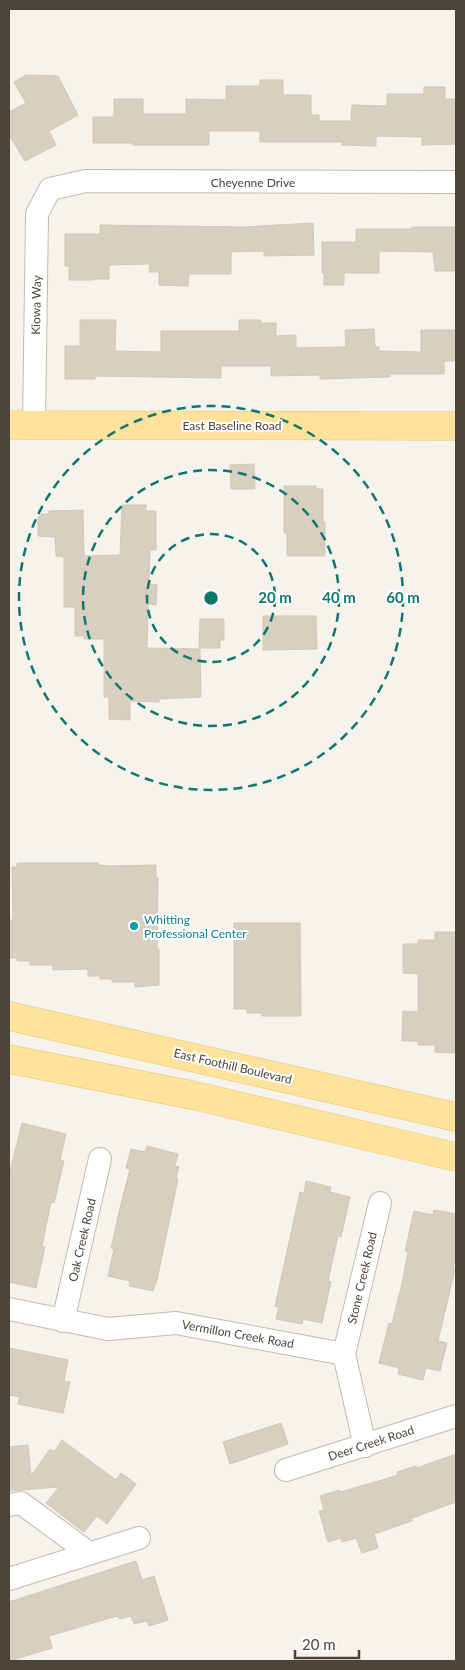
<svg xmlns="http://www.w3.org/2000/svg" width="465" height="1670" font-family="Lato,sans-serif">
	<rect width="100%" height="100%" fill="#f6f3ec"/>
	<!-- building -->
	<g fill="#d8cfc1" stroke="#d3c7b4">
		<path d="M26,75L58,76L78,115L49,131L56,145L25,161L9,135V112L26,103L14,82Z"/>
		<path d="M260,80H283V95H311V115H319V121H351L352,105L387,106V94H424V87H445V99H456V144L422,145V137L376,136V146L342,145V142H260V131H209V145H133V143H93V117H114V99H143V114H186V99L226,100V86H260Z"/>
		<path d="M313,223L314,255L264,256V251L231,252V274H189L188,286L159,285V272H149L150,264L109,265V279H94V280H69V266H65V234H100V225L243,227Z"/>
		<path d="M412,227H456V271H435L433,252L379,251V273H344V285H324V273H322V242H356V229H412Z"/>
		<path d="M80,320H116L115,351L161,352V331H239V320H261V323H276V336L296,335V348L346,347L345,330L374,329L375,347H379V351L421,352V330H456V361H444V374H390V377L320,379V375L271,376V366H221V378L95,376V379H65V346H80Z"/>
		<path d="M254,464L255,489H231L230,465Z"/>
		<path d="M284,486H316V489H323V522H325V554L324,556H287V533H284Z"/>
		<path d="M122,505H146V511H156V550H150L149,584L157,585L156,605L148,604L147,648L200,649L201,697L159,699V702L130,701V720L109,719V697H104V639H84V636H75V607H64V557L56,556L55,537L38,536V517H41V514H49V511L83,510L84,556L120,555Z"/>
		<path d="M263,616H316L317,649L263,650Z"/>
		<path d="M200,619H224V640H220V648H199Z"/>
		<path d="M17,863H98V865L110,866L156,865V878H158L157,949H159V985L135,987V982H112V979H100V976H88V969L53,970V965H30V961H17V958H9V920H13L12,867H17Z"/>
		<path d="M234,923H300L301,1016H262V1013H247V1009H234Z"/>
		<path d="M435,932H456V1053L435,1052V1045H418V1041H402L403,1011L418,1012V974L403,973V944H418V940H435Z"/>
		<path d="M22,1123L66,1134L60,1160L64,1161L54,1203L51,1202L42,1246L45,1247L36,1288L9,1282V1175Z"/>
		<path d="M147,1146L178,1154L175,1166L179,1167L176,1178L178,1179L157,1280L153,1291L129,1286L130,1281L108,1276L114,1249L111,1248L120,1208L130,1169L126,1168L131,1149L145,1152Z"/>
		<path d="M306,1181L331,1187L330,1192L350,1197L341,1237L338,1236L328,1281L331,1282L322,1323L303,1319L302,1324L276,1319L279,1307L275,1306L300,1192L304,1193Z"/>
		<path d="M434,1210L456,1214V1252L453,1268L455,1269L438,1341L447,1343L440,1371L426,1368L423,1380L398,1374L399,1368L379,1363L389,1323L392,1324L403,1279L408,1251H405L414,1211L433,1215Z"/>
		<path d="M9,1348L68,1360L64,1381L70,1382L63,1413L18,1404L20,1397L9,1395Z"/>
		<path d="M281,1423L288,1444L230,1464L223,1442Z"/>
		<path d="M62,1440L116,1480L121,1473L136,1484L107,1524L97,1516L84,1532L68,1520L46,1503L59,1487L9,1491V1447L28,1445L31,1476L50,1449L54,1452Z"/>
		<path d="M456,1454V1502L412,1518V1521L374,1534L378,1548L362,1553L356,1538L342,1542L341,1538L328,1542L319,1511L324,1510L320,1496L339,1490L340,1492L372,1483L398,1475L397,1472L416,1466L417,1468Z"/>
		<path d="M136,1561L142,1580L154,1576L168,1620L149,1626L147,1621L134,1624L131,1616L120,1619L117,1616L49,1636L52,1648L9,1661V1602Z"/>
	</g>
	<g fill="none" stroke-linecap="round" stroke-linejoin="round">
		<!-- minor casing -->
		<g stroke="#c2bbae" stroke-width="24">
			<g id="minor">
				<path d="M34,425L37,214L50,189L86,181L456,182"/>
				<path d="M9,1309L108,1329L176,1323L344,1354"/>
				<path d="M63,1321L100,1159"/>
				<path d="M365,1446L344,1354L380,1203"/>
				<path d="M286,1470L456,1416"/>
				<path d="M9,1505L21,1503L89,1553"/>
				<path d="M9,1579L139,1538"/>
			</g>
		</g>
		<!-- major casing -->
		<g stroke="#e6c16a" stroke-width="29">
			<g id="major">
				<path d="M9,425L456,426"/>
				<path d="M9,1016L456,1117"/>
				<path d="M9,1059L192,1095L456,1157"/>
			</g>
		</g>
		<!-- minor -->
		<use href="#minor" stroke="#fff" stroke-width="22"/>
		<!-- major -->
		<use href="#major" stroke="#ffe39c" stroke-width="28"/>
	</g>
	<!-- distance rings -->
	<g fill="none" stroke="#0f766e" stroke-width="2.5" stroke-dasharray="9 6">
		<circle cx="211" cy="598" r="64"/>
		<circle cx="211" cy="598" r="128"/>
		<circle cx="211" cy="598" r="192"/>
	</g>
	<!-- markers -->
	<circle fill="#0f9aa8" stroke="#fff" stroke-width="2" cx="134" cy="926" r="5"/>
	<g text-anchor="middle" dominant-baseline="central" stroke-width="4" stroke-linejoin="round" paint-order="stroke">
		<!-- street labels -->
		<g font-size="12" fill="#4b4439" stroke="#fff">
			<text x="253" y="182">Cheyenne Drive</text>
			<text transform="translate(36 305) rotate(-89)">Kiowa Way</text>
			<text x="232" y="425">East Baseline Road</text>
			<text transform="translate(233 1066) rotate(13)">East Foothill Boulevard</text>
			<text transform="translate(82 1240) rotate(-77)">Oak Creek Road</text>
			<text transform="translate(362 1278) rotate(-77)">Stone Creek Road</text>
			<text transform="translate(238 1334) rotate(10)">Vermillon Creek Road</text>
			<text transform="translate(371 1443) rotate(-18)">Deer Creek Road</text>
		</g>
		<!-- culture labels -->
		<g font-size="12" fill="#0d838f" stroke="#fff" text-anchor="start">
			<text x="144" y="919">Whitting<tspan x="144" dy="14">Professional Center</tspan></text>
		</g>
	</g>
	<circle cx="211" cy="598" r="8" fill="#0f766e" stroke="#fff" stroke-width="2.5"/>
	<g font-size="15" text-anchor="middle" font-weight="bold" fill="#0f766e" stroke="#fff" stroke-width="4" stroke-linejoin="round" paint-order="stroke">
		<text x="275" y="603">20 m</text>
		<text x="339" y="603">40 m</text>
		<text x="403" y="603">60 m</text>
	</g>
	<!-- border -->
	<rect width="465" height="1670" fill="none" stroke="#4b4439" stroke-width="20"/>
	<!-- scale -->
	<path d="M295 1650v8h64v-8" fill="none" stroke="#4b4439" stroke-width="2.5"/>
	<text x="302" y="1650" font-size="15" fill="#4b4439" stroke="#ffffff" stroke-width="4" paint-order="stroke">20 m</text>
</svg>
